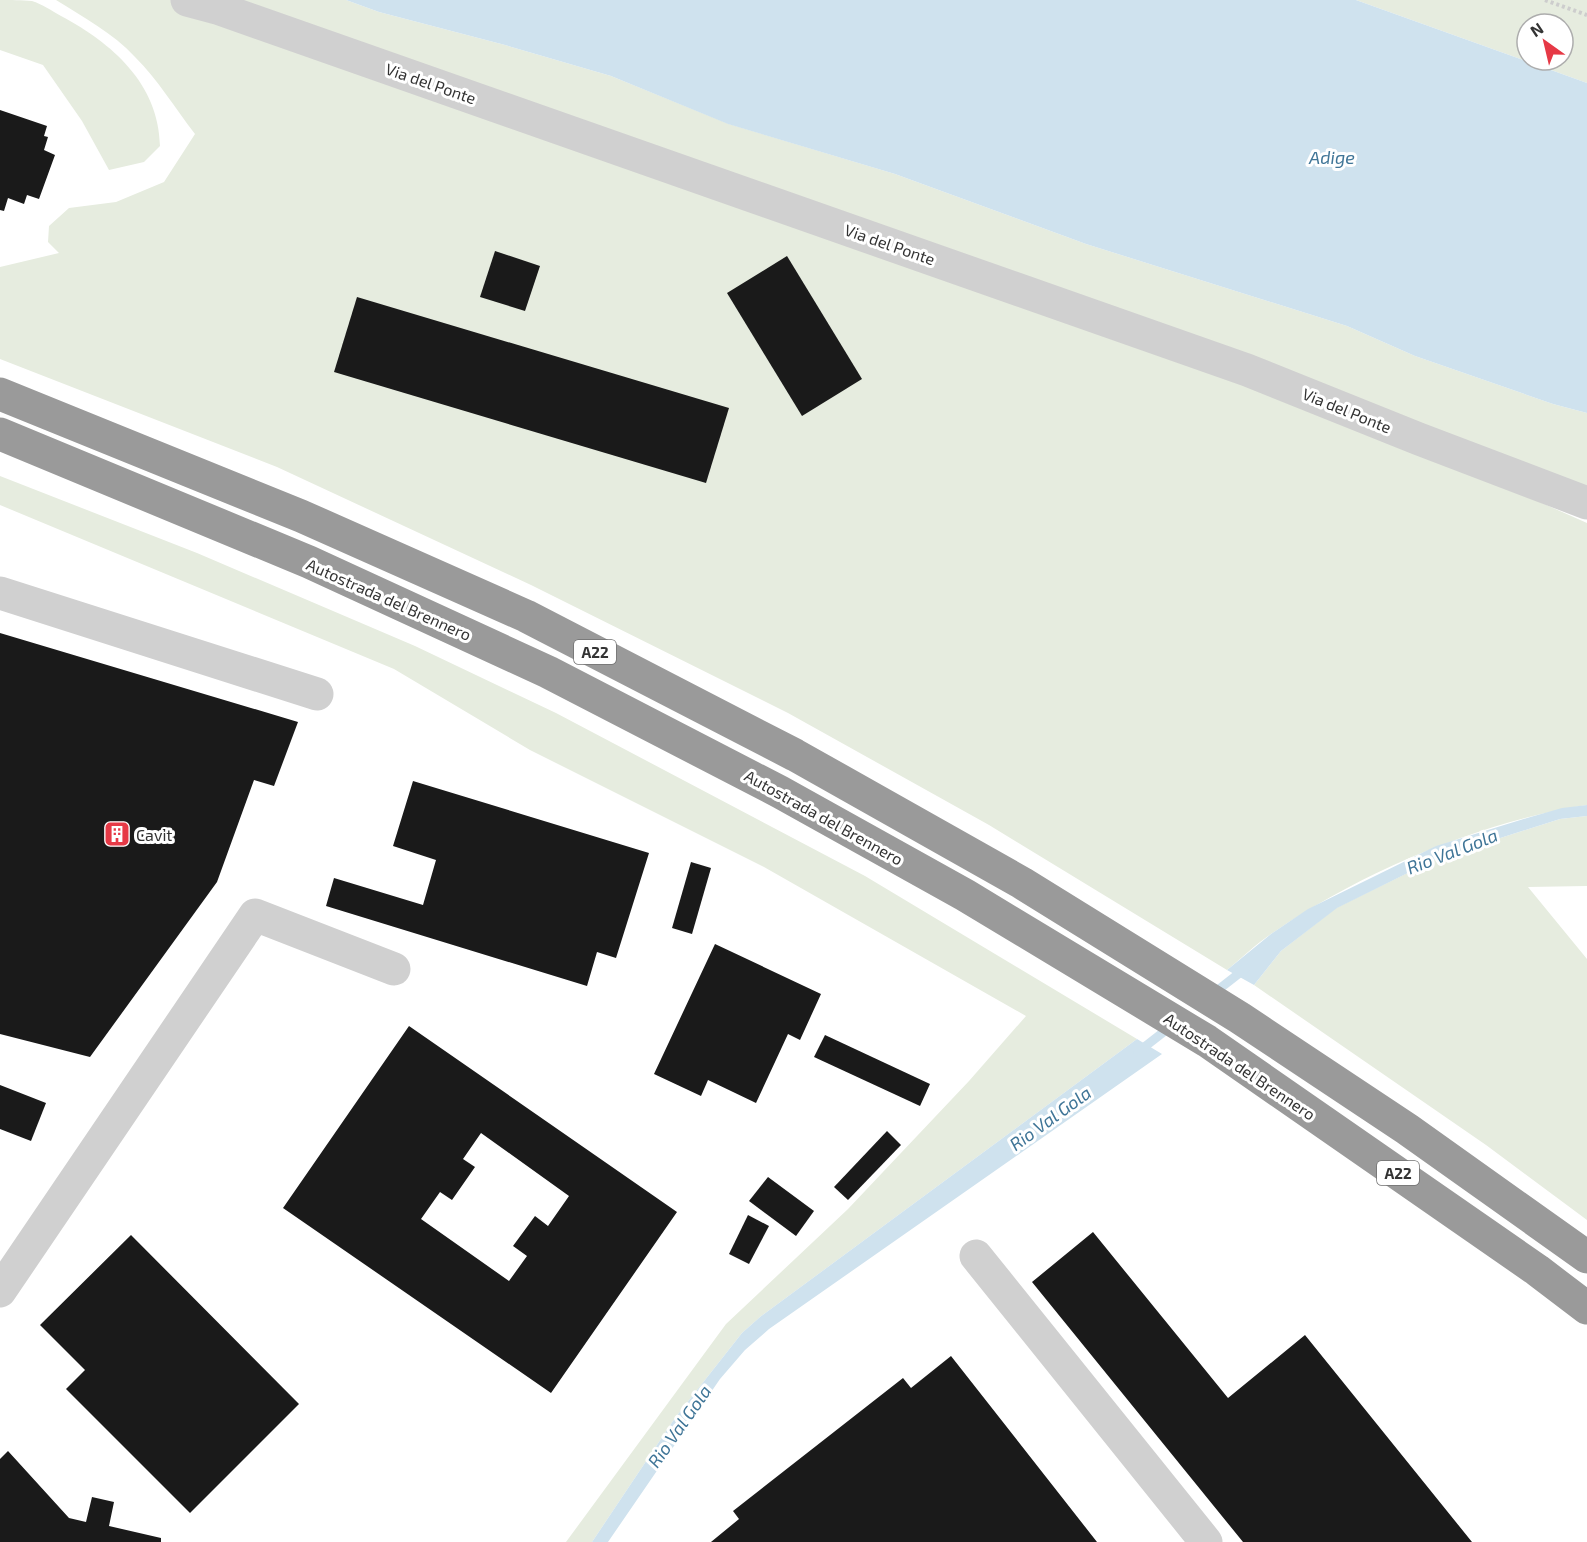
<svg xmlns="http://www.w3.org/2000/svg" width="1587" height="1542" font-family="'Exo 2',sans-serif">
	<rect width="100%" height="100%" fill="#fff"/>
	<!-- green -->
	<g fill="#e6ecdf" fill-rule="evenodd">
		<path d="M0,0C10,0 23,0 32,1C42,4 52,11 61,16C112,43 159,84 160,146L144,162L109,170L82,121L43,65L0,50Z"/>
		<path d="M56,0H172L1402,441L1587,523V805C1482,821 1361,872 1274,932C1257,943 1243,957 1227,970L989,825L788,713L531,585L277,467L0,359V267L59,253L48,242L49,226L69,208L116,202L164,182L195,134C175,108 158,80 135,57C113,33 83,17 56,0Z"/>
		<path d="M225,0H346L379,12L505,45L611,76L729,124L895,174L1086,244L1347,326L1415,356L1553,404L1587,413V495Z"/>
		<path d="M1356,0H1587V83ZM1527,24H1563V60H1527Z"/>
		<path d="M0,476L197,553L415,646L556,713L865,876L1137,1039L760,1317L742,1333L675,1418L592,1542H566L726,1324L848,1209L969,1081L1026,1016L764,867L530,750L394,669L0,505Z"/>
		<path d="M1587,816V886L1528,887L1587,959V1220L1486,1145L1254,985L1281,951L1336,908L1438,858L1560,819Z"/>
	</g>
	<!-- water -->
	<g fill="#cfe2ee">
		<path d="M346,0H1356L1587,83V413L1553,404L1415,356L1347,326L1086,244L895,174L728,124L611,76L505,45L379,12Z"/>
		<path d="M1587,805V816L1560,819L1438,858L1337,908L1281,951L1254,985L1227,970L1271,934L1308,909L1436,846L1527,818L1562,808Z"/>
		<path d="M1137,1039L1162,1054L769,1329L745,1350L720,1379L608,1542H592L675,1418L742,1333L760,1317Z"/>
	</g>
	<g fill="none" stroke-linecap="round" stroke-linejoin="round">
		<!-- stream -->
		<g stroke="#cfe2ee" stroke-width="9">
			<path d="M1214,993L1246,968"/>
			<path d="M1138,1052L1170,1027"/>
		</g>
	</g>
	<!-- building -->
	<g fill="#1a1a1a" fill-rule="evenodd">
		<path d="M0,110L47,126L44,136L48,137L44,150L55,155L39,199L27,195L24,204L8,198L4,211L0,210Z"/>
		<path d="M495,251L540,266L525,311L480,297Z"/>
		<path d="M787,256L862,379L802,416L727,293Z"/>
		<path d="M357,297L729,408L706,483L334,372Z"/>
		<path d="M0,633L298,722L274,786L254,780L217,882L90,1057L0,1034Z"/>
		<path d="M413,781L649,853L616,958L597,952L587,986L326,906L334,878L423,905L436,860L393,846Z"/>
		<path d="M691,862L711,868L692,934L672,928Z"/>
		<path d="M715,944L821,994L800,1040L788,1034L756,1103L708,1080L701,1096L654,1074Z"/>
		<path d="M409,1026L677,1212L551,1393L283,1208ZM481,1133L569,1196L548,1226L535,1216L513,1246L527,1256L509,1281L421,1219L440,1192L452,1200L475,1167L463,1159Z"/>
		<path d="M825,1035L930,1084L920,1106L814,1057Z"/>
		<path d="M0,1085L46,1103L31,1141L0,1129Z"/>
		<path d="M887,1131L901,1145L848,1200L834,1187Z"/>
		<path d="M768,1177L814,1211L796,1236L749,1201Z"/>
		<path d="M748,1215L769,1226L749,1264L729,1254Z"/>
		<path d="M1093,1232L1228,1398L1305,1335L1472,1542H1243L1032,1282Z"/>
		<path d="M131,1235L299,1404L190,1513L66,1389L85,1370L40,1325Z"/>
		<path d="M951,1356L1097,1542H711L739,1519L733,1511L903,1378L911,1388Z"/>
		<path d="M8,1451L69,1518L86,1522L92,1497L114,1502L109,1526L161,1538V1542H0V1459Z"/>
	</g>
	<g fill="none" stroke-linecap="round" stroke-linejoin="round">
		<!-- path -->
		<path stroke="#cdcdcd" stroke-width="4" stroke-dasharray="3 3" stroke-linecap="butt" d="M1545,0L1587,15"/>
		<!-- minor -->
		<g stroke="#d0d0d0" stroke-width="33">
			<path d="M187,0L217,8L1247,370L1419,439L1587,503"/>
			<path d="M0,593L317,694"/>
			<path d="M976,1256L1206,1542"/>
			<path d="M0,1291L255,915L394,969"/>
		</g>
		<!-- highway -->
		<g stroke="#9a9a9a" stroke-width="33">
			<path d="M0,394L301,516L526,616L795,755L1022,883L1240,1018L1407,1129L1587,1257"/>
			<path d="M0,434L309,562L548,672L780,792L965,895L1207,1041L1537,1270L1587,1308"/>
		</g>
	</g>
	<!-- icons -->
	<defs>
		<g id="building-square" transform="scale(1.35)"><rect x="-9" y="-9" width="18" height="18" rx="4" fill="#e63946" stroke="#fff"/><path d="M-4-6H4V6H1V3H-1V6H-4ZM-2.5-4.3h1.7v1.8h-1.7ZM.8-4.3h1.7v1.8H.8ZM-2.5-1h1.7V.8h-1.7ZM.8-1h1.7V.8H.8Z" fill="#fff"/></g>
	</defs>
	<g fill-rule="evenodd">
		<use href="#building-square" x="117" y="834"/>
	</g>
	<g text-anchor="middle" dominant-baseline="central" stroke-width="6" stroke-linejoin="round" paint-order="stroke">
		<!-- shield labels -->
		<g fill="#fff" stroke="#707070" stroke-width="1.5">
			<rect x="574" y="640" width="42" height="24" rx="4.5"/>
			<rect x="1377" y="1161" width="42" height="24" rx="4.5"/>
		</g>
		<g font-size="15" font-weight="bold" fill="#333">
			<text x="595" y="652">A22</text>
			<text x="1398" y="1173">A22</text>
		</g>
		<!-- street labels -->
		<g font-size="16" fill="#333" stroke="#fff">
			<text transform="translate(431 83) rotate(19)">Via del Ponte</text>
			<text transform="translate(890 244) rotate(19)">Via del Ponte</text>
			<text transform="translate(1347 410) rotate(22)">Via del Ponte</text>
			<text transform="translate(389 599) rotate(24)">Autostrada del Brennero</text>
			<text transform="translate(824 817) rotate(29)">Autostrada del Brennero</text>
			<text transform="translate(1240 1066) rotate(34)">Autostrada del Brennero</text>
		</g>
		<!-- poi labels -->
		<g font-size="16" fill="#333" stroke="#fff" text-anchor="start">
			<text x="136" y="834">Cavit</text>
		</g>
		<!-- water labels -->
		<g font-size="18" font-style="italic" fill="#3f7597" stroke="#fff">
			<text x="1332" y="157">Adige</text>
			<text transform="translate(1452 851) rotate(-21)">Rio Val Gola</text>
			<text transform="translate(1050 1118) rotate(-36)">Rio Val Gola</text>
			<text transform="translate(679 1426) rotate(-55)">Rio Val Gola</text>
		</g>
	</g>
	<!-- north arrow -->
	<g transform="translate(1545 42) rotate(326)"><circle r="28" fill="#ffffff" stroke="#adadad" stroke-width="1.5"/>
	<path d="M0-4.5L10 22L0 15L-10 22Z" fill="#e63946"/>
	<text y="-9" font-size="16" font-weight="bold" text-anchor="middle" fill="#333333">N</text>
	</g>
</svg>
